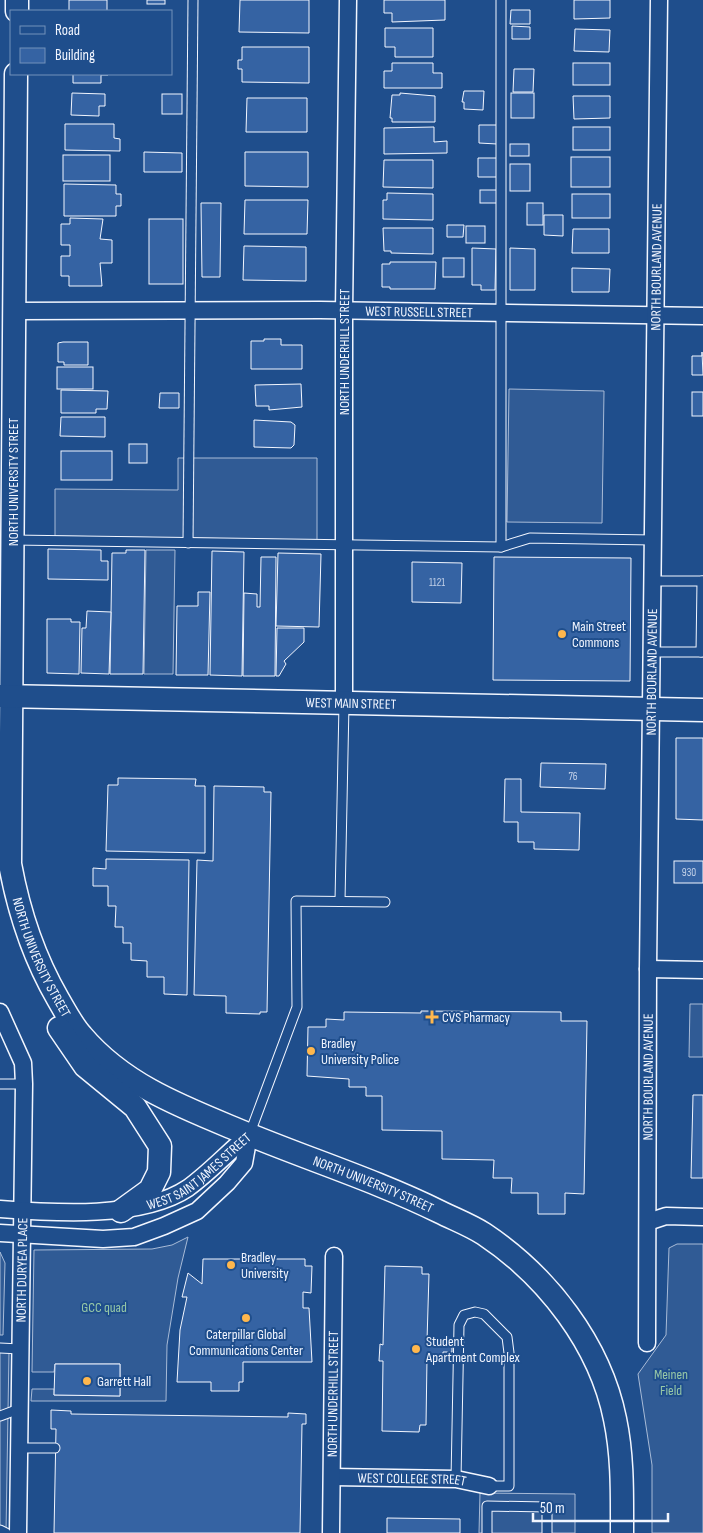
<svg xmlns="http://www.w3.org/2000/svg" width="703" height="1533" font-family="'Sofia Sans Condensed',sans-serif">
	<rect width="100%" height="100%" fill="#1f4e8c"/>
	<!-- built -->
	<g fill="#305b95" stroke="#a8bbd7">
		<path d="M509,389L604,391L602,523L507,522Z"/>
		<path d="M178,458H317V540L55,536V489L178,490Z"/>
		<path d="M146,550H175L173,674H144Z"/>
		<path d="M690,1004H703V1057H689Z"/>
		<path d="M188,1237L178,1278L167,1345L166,1401H31L32,1389H54V1395L120,1396V1364H55L54,1372H32L34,1250L152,1249L172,1245Z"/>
		<path d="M677,1244H703V1533H652V1465L638,1374L666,1335L669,1248Z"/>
		<path d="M0,1252L5,1263L3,1335H0Z"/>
		<path d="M0,1350L9,1352L6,1533H0Z"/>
		<path d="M480,1493L575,1494V1533H479Z"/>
	</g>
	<!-- building -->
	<g fill="#3563a3" stroke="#f2f6ff">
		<rect x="69" y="0" width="38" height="11"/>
		<rect x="147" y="0" width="18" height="4"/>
		<path d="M240,0H309V33L239,32Z"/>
		<path d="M384,0H445V20L392,22V13H384Z"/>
		<path d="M574,0H610V18L574,19Z"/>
		<path d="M511,10H530V24H510Z"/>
		<path d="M512,26L530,27V39H512Z"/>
		<path d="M385,28H433V57H395V47H385Z"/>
		<path d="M575,29L610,30L609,52L574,51Z"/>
		<path d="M242,47H309V83L242,82V69H238V60H242Z"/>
		<path d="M392,63H433V73H442V88H384V71H392Z"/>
		<rect x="573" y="63" width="37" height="22"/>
		<path d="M514,69H534L533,92H513Z"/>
		<path d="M73,74H108V75H101V83H73Z"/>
		<path d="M464,91H484L483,110L464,109V102H462Z"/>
		<path d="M72,93L105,94V106H99V116L71,115Z"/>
		<path d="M400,93L435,96V122H392V118H390L392,95H400Z"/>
		<rect x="511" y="93" width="23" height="25"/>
		<rect x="162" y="94" width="20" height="20"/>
		<path d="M573,96H610V118L574,119Z"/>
		<path d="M247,98H307V132H246Z"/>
		<path d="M65,124H114V138L120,139V151L65,150Z"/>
		<path d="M479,125H497V144L479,143Z"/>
		<path d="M434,127V142L447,141V153L384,154V128Z"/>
		<rect x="573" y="127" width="37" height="23"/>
		<rect x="510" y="144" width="19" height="12"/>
		<path d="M144,152L182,153V172H144Z"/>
		<path d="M245,152H308V187L245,186Z"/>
		<rect x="63" y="155" width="47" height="26"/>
		<rect x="571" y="157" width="39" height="30"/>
		<path d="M478,158H498L497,177H478Z"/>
		<path d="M384,160H433V188L383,187Z"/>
		<rect x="510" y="164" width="20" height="27"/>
		<path d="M64,184L116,185V194H121V206H116V216H64Z"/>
		<rect x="480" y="190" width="17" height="13"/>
		<path d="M387,193L433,194V220L383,219V200H387Z"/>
		<rect x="572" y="194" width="38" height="24"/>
		<path d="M245,200H308L307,234H244Z"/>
		<path d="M201,203H221L220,277H202Z"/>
		<rect x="527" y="203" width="16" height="22"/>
		<path d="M544,215H563V236L544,235Z"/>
		<path d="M70,218L103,219L100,239L112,240V263H100L102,286H69V276H61V256H70V245H61V224H70Z"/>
		<rect x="149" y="219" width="34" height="65"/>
		<path d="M447,225H464L463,237H447Z"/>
		<rect x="466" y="226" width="19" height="17"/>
		<path d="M383,228H433V254L391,253V251H384Z"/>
		<path d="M573,229H609V253H572Z"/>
		<path d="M244,246L306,247V281L243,280Z"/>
		<path d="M472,248L496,249L495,290H481V285H472Z"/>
		<path d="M510,248L535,249V290H510Z"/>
		<rect x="443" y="258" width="21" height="19"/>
		<path d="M390,262H436L435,289H390V287H382V264H390Z"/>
		<path d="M572,268L610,269L609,292H572Z"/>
		<path d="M264,339H281V345H302V369H251V341H264Z"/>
		<path d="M63,342H88V365H64V362H58V343Z"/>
		<path d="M702,352L703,375H692V356H702Z"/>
		<rect x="57" y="367" width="36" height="22"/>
		<path d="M301,384L302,407L269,410V406H256L255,385Z"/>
		<path d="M61,390L108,391L107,409H96V413H61Z"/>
		<rect x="692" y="392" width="11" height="24"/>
		<path d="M160,393H179V408H159Z"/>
		<path d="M61,417H105V437L60,436Z"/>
		<path d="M254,420L291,422L295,425L294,445L291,448L254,447Z"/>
		<rect x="129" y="444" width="18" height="19"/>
		<rect x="61" y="451" width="51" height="29"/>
		<path d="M48,549L101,550V561H108V580L48,579Z"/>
		<path d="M126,550H145L143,674H110L112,553H126Z"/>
		<path d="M212,551L244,552L242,676L210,675Z"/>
		<path d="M278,553L321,554L319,627L276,626Z"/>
		<path d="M261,557H276L275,676H243L244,593L257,594V607H260Z"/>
		<path d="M494,557L631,558L630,681L493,680Z"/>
		<path d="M412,562L462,563L461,603L412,602Z"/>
		<path d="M198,592H210L208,675H176L177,606H198Z"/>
		<path d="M87,611L111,612L109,674L81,673L82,628H86Z"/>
		<path d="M47,619H71V622H80L79,674L47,673Z"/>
		<path d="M277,628H304V642L284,661L286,664L279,676H276Z"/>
		<path d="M676,738H703V820L676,819Z"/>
		<path d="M541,763L606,764L605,789L540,787Z"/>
		<path d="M118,778L196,779L195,786H205V853L106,851L108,785H118Z"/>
		<path d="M505,779H521V812L580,813L579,850L534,849V842H518V822H504Z"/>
		<path d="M214,786L264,787V792H271L267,1012H260V1014L226,1013V996L194,995L197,860L213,861Z"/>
		<path d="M106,859L189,860L187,995L164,994V977H147V961L131,960V943H123V927H115L116,906H108V886H93V868L106,869Z"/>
		<rect x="674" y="861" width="29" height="22"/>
		<path d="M421,1011L561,1012V1021H587L584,1194L565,1193V1214H538V1193H511L512,1178H493L494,1160L442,1159V1131L382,1130V1096H366V1087H349V1079L307,1076L308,1027H326V1019L344,1020V1012L421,1013Z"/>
		<path d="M693,1095H703V1178H691Z"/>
		<path d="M203,1259H305V1266H312L311,1293L303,1292V1308H309L312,1362H243V1382H239V1391H211V1382H177L180,1330L187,1297H182L188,1273L202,1284Z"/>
		<path d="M385,1266L422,1267V1274H429L427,1341L452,1342V1352H443V1358H427L426,1425H420L419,1432L382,1431L383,1361H379L380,1344L383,1345Z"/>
		<path d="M55,1364H120V1396L54,1395Z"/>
		<path d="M51,1410L71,1411V1414L288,1417V1413L306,1414V1424H302L300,1533H54L56,1429H51Z"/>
		<path d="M387,1518L460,1519V1533H387Z"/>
	</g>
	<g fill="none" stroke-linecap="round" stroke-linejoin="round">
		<!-- lane casing -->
		<g stroke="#f2f6ff" stroke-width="11">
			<g id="lane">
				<path d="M13,540L501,547L530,538L653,540"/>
				<path d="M188,543L193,0"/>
				<path d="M501,547V0"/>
				<path d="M653,581H703"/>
				<path d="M652,652H703"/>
				<path d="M701,652L702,581"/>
				<path d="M340,901L344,704"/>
				<path d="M0,1084H24"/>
				<path d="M250,1133L297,1007L296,901L385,902"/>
				<path d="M0,1348L20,1349"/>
				<path d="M0,1416L19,1409"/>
				<path d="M19,1448H55"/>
				<path d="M456,1479L459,1325L464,1315L475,1312L484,1314L507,1337L509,1353V1486H489"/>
				<path d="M0,1530L6,1533"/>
				<path d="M487,1533V1506L547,1507V1533"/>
			</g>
		</g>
		<!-- street casing -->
		<g stroke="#f2f6ff" stroke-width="19">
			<g id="street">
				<path id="s1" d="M14,311L320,310L703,316"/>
				<path id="s2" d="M344,704V311L348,0"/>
				<path d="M648,969L703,970"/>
				<path d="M0,1012L23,1063L24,1084L18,1533"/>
				<path id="s3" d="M0,1209C54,1213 142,1219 188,1188C210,1172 228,1152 249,1135"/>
				<path d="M648,1222L666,1216L703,1217"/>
				<path d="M0,1233L103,1239L134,1237L164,1226L197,1211L227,1183L244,1163L249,1135"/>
				<path id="s4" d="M647,1343L648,969L659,0"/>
				<path id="s5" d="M333,1477L456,1479L489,1486"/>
				<path id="s6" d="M331,1533L334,1256"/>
			</g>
		</g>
		<!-- secondary casing -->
		<g stroke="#f2f6ff" stroke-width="25">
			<g id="secondary">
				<path d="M17,11V0"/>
				<path id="s7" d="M16,74L10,864C19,913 33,956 58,999C65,1011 72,1025 82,1036C122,1083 177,1105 233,1128C301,1157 373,1179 440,1212C454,1219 470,1225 484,1234C547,1276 600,1344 615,1419C623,1457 622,1495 622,1533"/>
				<path id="s8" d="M0,696L703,710"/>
				<path d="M59,1028L85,1066L135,1107L160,1146L159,1172L150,1190L121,1211"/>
			</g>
		</g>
		<!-- lane -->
		<use href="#lane" stroke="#1f4e8c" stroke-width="9"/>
		<!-- street -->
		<use href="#street" stroke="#1f4e8c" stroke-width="16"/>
		<!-- secondary -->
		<use href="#secondary" stroke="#1f4e8c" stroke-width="22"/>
	</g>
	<!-- markers -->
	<g fill="#ffb74d" stroke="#1f4e8c" stroke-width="2">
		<circle cx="562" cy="634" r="5"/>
		<path d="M429.5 1009.5h5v5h5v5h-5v5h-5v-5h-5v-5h5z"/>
		<circle cx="311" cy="1051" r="5"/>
		<circle cx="231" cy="1265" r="5"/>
		<circle cx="246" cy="1318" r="5"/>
		<circle cx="416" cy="1349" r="5"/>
		<circle cx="87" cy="1381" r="5"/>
	</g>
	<g text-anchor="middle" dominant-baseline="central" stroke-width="4" stroke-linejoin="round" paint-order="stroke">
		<!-- number labels -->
		<g font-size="11" fill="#c3d1e8">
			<text x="437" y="582">1121</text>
			<text x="573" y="776">76</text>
			<text x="689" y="872">930</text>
		</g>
		<!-- street labels -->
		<g font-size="14" fill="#f2f6ff" stroke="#1f4e8c">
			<text stroke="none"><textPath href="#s4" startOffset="1076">NORTH BOURLAND AVENUE</textPath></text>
			<text stroke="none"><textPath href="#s1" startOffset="405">WEST RUSSELL STREET</textPath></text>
			<text stroke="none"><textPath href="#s2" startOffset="352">NORTH UNDERHILL STREET</textPath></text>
			<text transform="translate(13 482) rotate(-90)">NORTH UNIVERSITY STREET</text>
			<text stroke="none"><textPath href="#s4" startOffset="671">NORTH BOURLAND AVENUE</textPath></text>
			<text stroke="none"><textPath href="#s8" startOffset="351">WEST MAIN STREET</textPath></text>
			<text stroke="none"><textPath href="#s7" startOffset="889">NORTH UNIVERSITY STREET</textPath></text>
			<text stroke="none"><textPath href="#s4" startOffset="266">NORTH BOURLAND AVENUE</textPath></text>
			<text stroke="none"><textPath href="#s3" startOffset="210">WEST SAINT JAMES STREET</textPath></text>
			<text stroke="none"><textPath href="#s7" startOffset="1308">NORTH UNIVERSITY STREET</textPath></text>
			<text transform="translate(22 1270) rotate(-89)">NORTH DURYEA PLACE</text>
			<text stroke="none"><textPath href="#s6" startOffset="139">NORTH UNDERHILL STREET</textPath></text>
			<text stroke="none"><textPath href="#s5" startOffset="79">WEST COLLEGE STREET</textPath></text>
		</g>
		<!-- poi labels -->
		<g font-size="14" fill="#f2f6ff" stroke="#1f4e8c" text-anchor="start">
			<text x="572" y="626">Main Street<tspan x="572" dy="16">Commons</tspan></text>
			<text x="442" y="1017">CVS Pharmacy</text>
			<text x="321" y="1043">Bradley<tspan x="321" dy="16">University Police</tspan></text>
			<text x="241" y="1257">Bradley<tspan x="241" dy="16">University</tspan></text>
			<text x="246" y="1334" text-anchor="middle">Caterpillar Global<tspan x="246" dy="16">Communications Center</tspan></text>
			<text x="426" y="1341">Student<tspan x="426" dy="16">Apartment Complex</tspan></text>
			<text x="97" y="1381">Garrett Hall</text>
		</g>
		<!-- park labels -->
		<g font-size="14" fill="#97c8a6" stroke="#1f4e8c">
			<text x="104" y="1307">GCC quad</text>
			<text x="671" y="1374">Meinen<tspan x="671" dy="16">Field</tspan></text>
		</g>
	</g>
	<!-- legend -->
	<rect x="10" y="10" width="162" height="65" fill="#1f4e8c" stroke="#7391ba"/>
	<rect x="20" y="26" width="25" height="8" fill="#1f4e8c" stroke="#7391ba"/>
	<text x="55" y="35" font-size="15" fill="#f2f6ff">Road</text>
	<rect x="20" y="48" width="25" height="15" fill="#3563a3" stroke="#7391ba"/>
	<text x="55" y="60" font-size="15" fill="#f2f6ff">Building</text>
	<!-- scale -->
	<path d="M533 1513v8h135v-8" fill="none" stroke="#f2f6ff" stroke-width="2.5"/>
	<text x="540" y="1513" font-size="15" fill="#f2f6ff" stroke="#1f4e8c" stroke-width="4" paint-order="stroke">50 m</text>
</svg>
